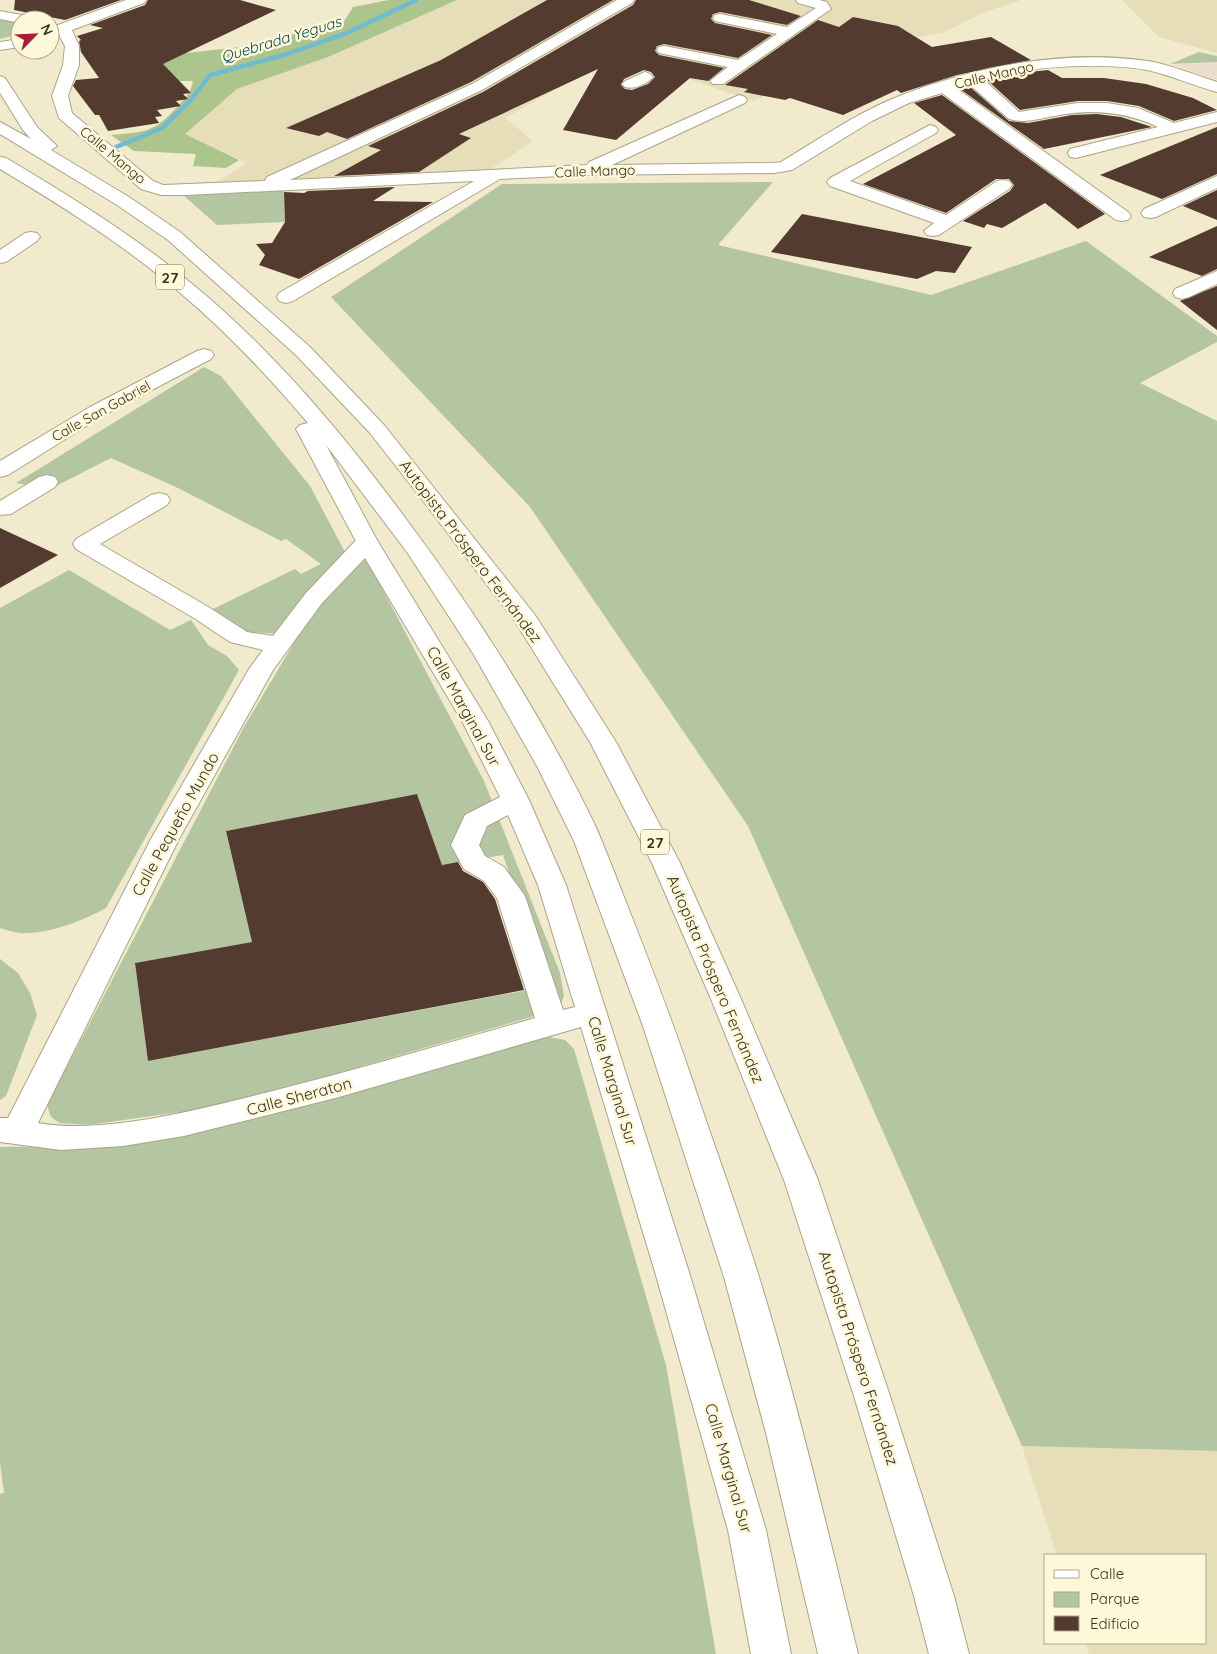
<svg xmlns="http://www.w3.org/2000/svg" width="1217" height="1654" font-family="Quicksand,sans-serif">
	<rect width="100%" height="100%" fill="#f1eacc"/>
	<!-- built -->
	<g fill="#e5deb8">
		<path d="M457,0H1021L985,12L945,32L901,40L753,101L650,66L615,56L505,118L533,141L491,169L212,185L247,163L185,134L237,89L328,57Z"/>
		<path d="M1122,0H1217V53L1159,37Z"/>
		<path d="M1022,1446L1217,1451V1654H1089L1086,1643H1206V1555H1057Z"/>
	</g>
	<!-- education -->
	<path fill="#edddcb" d="M1217,62V80L1174,65Z"/>
	<!-- green -->
	<g fill="#b4c5a1" fill-rule="evenodd">
		<path d="M0,20L20,22V34L0,39Z"/>
		<path d="M1199,52L1217,56V62L1170,64Z"/>
		<path d="M773,182L718,245L931,295L1086,241L1217,336V342L1140,383L1217,421V1451L1022,1446L748,826L530,507L331,297L502,184Z"/>
		<path d="M284,191L285,222L217,225L183,195Z"/>
		<path d="M204,367L221,376L310,486L346,554L280,634L238,631L207,612L295,569L301,574L321,564L286,539L281,541L178,488L111,458L50,489L16,483Z"/>
		<path d="M367,560L484,781L560,973L564,996L559,1009L223,1106L88,1125L60,1123L51,1117L47,1105L244,727L308,619L356,563ZM417,794L442,865L503,855L549,986L148,1061L135,963L252,942L226,831Z"/>
		<path d="M69,570L170,630L191,620L208,645L227,656L239,670L106,908C83,921 46,935 19,933C13,932 6,930 0,928V608Z"/>
		<path d="M0,959L18,973L30,993L37,1015L6,1096L0,1100Z"/>
		<path d="M549,1037L565,1040L574,1049L666,1365L716,1654H0V1494L4,1493L0,1462V1147L72,1146L150,1141L239,1123Z"/>
	</g>
	<!-- forest -->
	<path fill="#abc58d" d="M389,0H457L328,57L237,89L185,134L239,160L226,168L193,166L196,154L134,151L111,135C144,132 154,133 177,107C185,98 191,93 193,81H171L141,66L169,55L258,45L310,29L343,23L353,7Z"/>
	<g fill="none" stroke-linecap="round" stroke-linejoin="round">
		<!-- stream -->
		<path stroke="#6fbbd1" stroke-width="4.5" d="M116,147L162,128L190,101L210,75L284,55L347,33L416,0"/>
	</g>
	<!-- building -->
	<g fill="#543b2f" fill-rule="evenodd">
		<path d="M15,0H121L65,20L14,10Z"/>
		<path d="M148,0H240L276,10L163,64L191,93L183,94L188,99L176,101L181,106L157,110L162,116L155,117L159,123L108,131L99,115H95L73,86L76,80L99,78L81,52L79,41L81,40L77,36L103,28L90,25L145,5Z"/>
		<path d="M547,0H613L471,82L347,139L327,132L319,136L286,128L441,60Z"/>
		<path d="M636,0H749L801,16L787,25L720,12L713,14L711,19L715,23L772,35L738,58L664,44L657,46L655,51L659,55L724,68L708,81L690,78L616,140L563,130L598,69L459,134L471,138L419,172L334,176L381,150L368,146L483,92L633,5ZM644,70L651,72L655,77L648,84L632,90L625,89L621,85L624,79Z"/>
		<path d="M853,17L898,26L932,47L991,37L1031,60L957,75L901,93L897,90L843,115L790,98L785,100L744,92L748,89L725,85L818,20L839,27Z"/>
		<path d="M1048,70L1062,78H1104L1146,84L1193,98L1217,110L1174,121L1139,106L1107,101H1078L1020,110L987,80L1020,73Z"/>
		<path d="M969,86L1009,121L1028,123L1072,115L1097,114L1121,117L1152,127L1044,149L960,89Z"/>
		<path d="M942,95L1105,214L1078,229L1045,203L1002,228L987,224L984,228L963,221L1010,191L1014,185L1009,179H996L946,213L863,184L956,135L914,103Z"/>
		<path d="M1217,127V174L1162,199L1100,175Z"/>
		<path d="M395,187L373,201L433,202L299,279L259,265L265,255L256,244L272,243L285,222L284,192L304,193L308,191Z"/>
		<path d="M1217,190V220L1183,206Z"/>
		<path d="M802,214L972,247L955,273L936,271L917,279L771,252Z"/>
		<path d="M1217,226V269L1202,276L1149,257Z"/>
		<path d="M1217,286V330L1180,301Z"/>
		<path d="M0,528L58,555L0,588Z"/>
		<path d="M417,794L442,865L458,862L463,871L483,882L495,899L524,990L148,1061L135,963L252,942L226,831Z"/>
	</g>
	<g fill="none" stroke-linecap="round" stroke-linejoin="round">
		<!-- minor casing -->
		<g stroke="#aaa588" stroke-width="2">
			<g id="minor">
				<path d="M126,0H146L144,3L72,30L79,46V65L68,96L72,113L153,181L163,185L265,181L267,177L472,84L617,0H634L632,3L482,90L290,180L587,165L589,162L739,95L745,97L747,100L745,103L612,165L774,163L781,162C819,139 857,113 897,97C975,66 1064,49 1148,61C1171,65 1195,75 1217,82V92C1194,86 1171,75 1147,70C1106,62 1023,66 983,79L1019,112L1078,103H1107L1138,108L1174,123L1217,112V122L1076,158L1070,157L1068,153L1070,149L1158,127C1126,112 1094,109 1059,115C1042,118 1026,124 1009,119L969,84L956,88L1128,212L1131,216L1128,220L1122,221L1116,220L942,93L909,103L872,121L792,170L774,173L585,175L500,179L293,301L286,303L279,301L277,297L279,293L474,181L186,195H161L141,189L59,118L52,96L63,65L65,46L59,35L50,37V28Z"/>
				<path d="M796,0H819L827,2L831,9L723,84H713L710,81L728,67L664,54L659,53L657,50L659,47L664,46L738,60L777,34L715,21L713,18L715,15L720,14L787,27L816,8L798,3Z"/>
				<path d="M0,11L32,17L34,20H20V23L0,19Z"/>
				<path d="M645,72L650,74L653,77C647,84 634,90 625,87L622,84L625,81Z"/>
				<path d="M930,125L936,127L938,130L936,133L850,181L946,215L997,181L1003,180L1009,181L1012,185L1009,189L939,235L933,236L927,235L924,231L934,223L830,186L827,182L830,178Z"/>
				<path d="M1217,176V188L1156,217L1150,218L1144,217L1141,213L1144,209Z"/>
				<path d="M31,232L37,233L40,237L37,241L6,262L0,263V250L25,233Z"/>
				<path d="M1217,271V284L1189,297L1182,299L1175,297L1173,293L1175,289Z"/>
				<path d="M204,349L211,351L214,355L211,359L104,415L8,475L0,477V461L90,407L197,351Z"/>
				<path d="M47,475L55,477L58,482L55,487L11,514L0,515V501L39,477Z"/>
				<path d="M159,493L167,495L170,500L167,505L100,544L210,608L247,632L273,636L306,593L359,537L367,535L375,537L488,721L529,800L566,885L689,1272L766,1530L791,1654H751L728,1530L655,1272L581,1027L339,1097L184,1136L123,1146L61,1150L0,1142V1118H8L151,839L249,669L263,650L230,642L194,618L76,549L73,544L76,539L151,495ZM365,558L462,721L500,797L465,815L451,845L464,869L484,881L497,898L535,1018C445,1044 355,1070 265,1093C201,1109 103,1135 38,1123L179,839L273,670L322,603ZM508,815L538,885L575,1007L563,1010L525,896L504,867L485,856L479,845L487,826Z"/>
			</g>
		</g>
		<!-- highway casing -->
		<g stroke="#aaa588" stroke-width="2">
			<g id="highway">
				<path d="M20,39V47L0,50V42Z"/>
				<path d="M0,76L5,78L37,127L57,146L51,150L129,197L180,232L310,347L384,425L535,615L616,742L680,863L741,999L818,1180L889,1393L954,1596L969,1654H929L914,1596L853,1393L784,1180L711,999L652,863L590,742L516,623L427,506L370,433L296,355L168,240L117,205L0,134V122L31,139L23,130L0,93Z"/>
				<path d="M0,157L6,158C70,196 133,235 191,283C273,350 343,434 406,519C477,614 542,716 594,823C605,847 614,872 624,897C650,963 676,1030 698,1097C721,1165 746,1232 766,1300C801,1417 829,1536 858,1654H818L766,1433L724,1277L643,1026L574,841L537,766L474,655L407,552L326,445L378,542L375,547L367,549L359,547L296,429L300,425L308,423C268,376 226,331 179,292C124,245 62,206 0,169Z"/>
			</g>
		</g>
		<!-- minor -->
		<use href="#minor" fill="#fff" fill-rule="evenodd"/>
		<!-- highway -->
		<use href="#highway" fill="#fff" fill-rule="evenodd"/>
	</g>
	<g text-anchor="middle" dominant-baseline="central" stroke-width="5" stroke-linejoin="round" paint-order="stroke">
		<!-- far-street labels -->
		<g font-size="14" fill="#343126" stroke="#fef8d9">
			<text transform="translate(994 75) rotate(-13)">Calle Mango</text>
			<text transform="translate(113 155) rotate(40)">Calle Mango</text>
			<text transform="translate(595 171) rotate(-2)">Calle Mango</text>
			<text transform="translate(101 411) rotate(-29)">Calle San Gabriel</text>
		</g>
		<!-- far-water labels -->
		<g font-size="15" font-style="italic" fill="#064c5c" stroke="#fef8d9">
			<text transform="translate(281 39) rotate(-17)">Quebrada Yeguas</text>
		</g>
		<!-- shield labels -->
		<g fill="#fef8d9" stroke="#716d5c" stroke-width="1">
			<rect x="156" y="264.5" width="28" height="25" rx="4"/>
			<rect x="641" y="829.5" width="28" height="25" rx="4"/>
		</g>
		<g font-size="15" font-weight="bold" fill="#343126">
			<text x="170" y="277">27</text>
			<text x="655" y="842">27</text>
		</g>
		<!-- street labels -->
		<g font-size="16" fill="#343126" stroke="#fef8d9">
			<text transform="translate(471 551) rotate(53)">Autopista Próspero Fernández</text>
			<text transform="translate(464 706) rotate(61)">Calle Marginal Sur</text>
			<text transform="translate(175 824) rotate(-61)">Calle Pequeño Mundo</text>
			<text transform="translate(716 979) rotate(67)">Autopista Próspero Fernández</text>
			<text transform="translate(613 1081) rotate(73)">Calle Marginal Sur</text>
			<text transform="translate(299 1096) rotate(-15)">Calle Sheraton</text>
			<text transform="translate(859 1358) rotate(72)">Autopista Próspero Fernández</text>
			<text transform="translate(729 1468) rotate(74)">Calle Marginal Sur</text>
		</g>
	</g>
	<!-- legend -->
	<rect x="1044" y="1554" width="162" height="90" fill="#fef8d9" stroke="#ada891"/>
	<rect x="1054" y="1570" width="25" height="8" fill="#ffffff" stroke="#ada891"/>
	<text x="1090" y="1579" font-size="15" fill="#343126">Calle</text>
	<rect x="1054" y="1592" width="25" height="15" fill="#b4c5a1" stroke="#ada891"/>
	<text x="1090" y="1604" font-size="15" fill="#343126">Parque</text>
	<rect x="1054" y="1616" width="25" height="15" fill="#543b2f" stroke="#ada891"/>
	<text x="1090" y="1629" font-size="15" fill="#343126">Edificio</text>
	<!-- north arrow -->
	<g transform="translate(35 35) rotate(66)"><circle r="24" fill="#fef8d9" stroke="#ada891"/>
	<path d="M0-4L9 19L0 12L-9 19Z" fill="#ae1a3a"/>
	<text y="-8" font-size="14" font-weight="bold" text-anchor="middle" fill="#343126">N</text>
	</g>
</svg>
